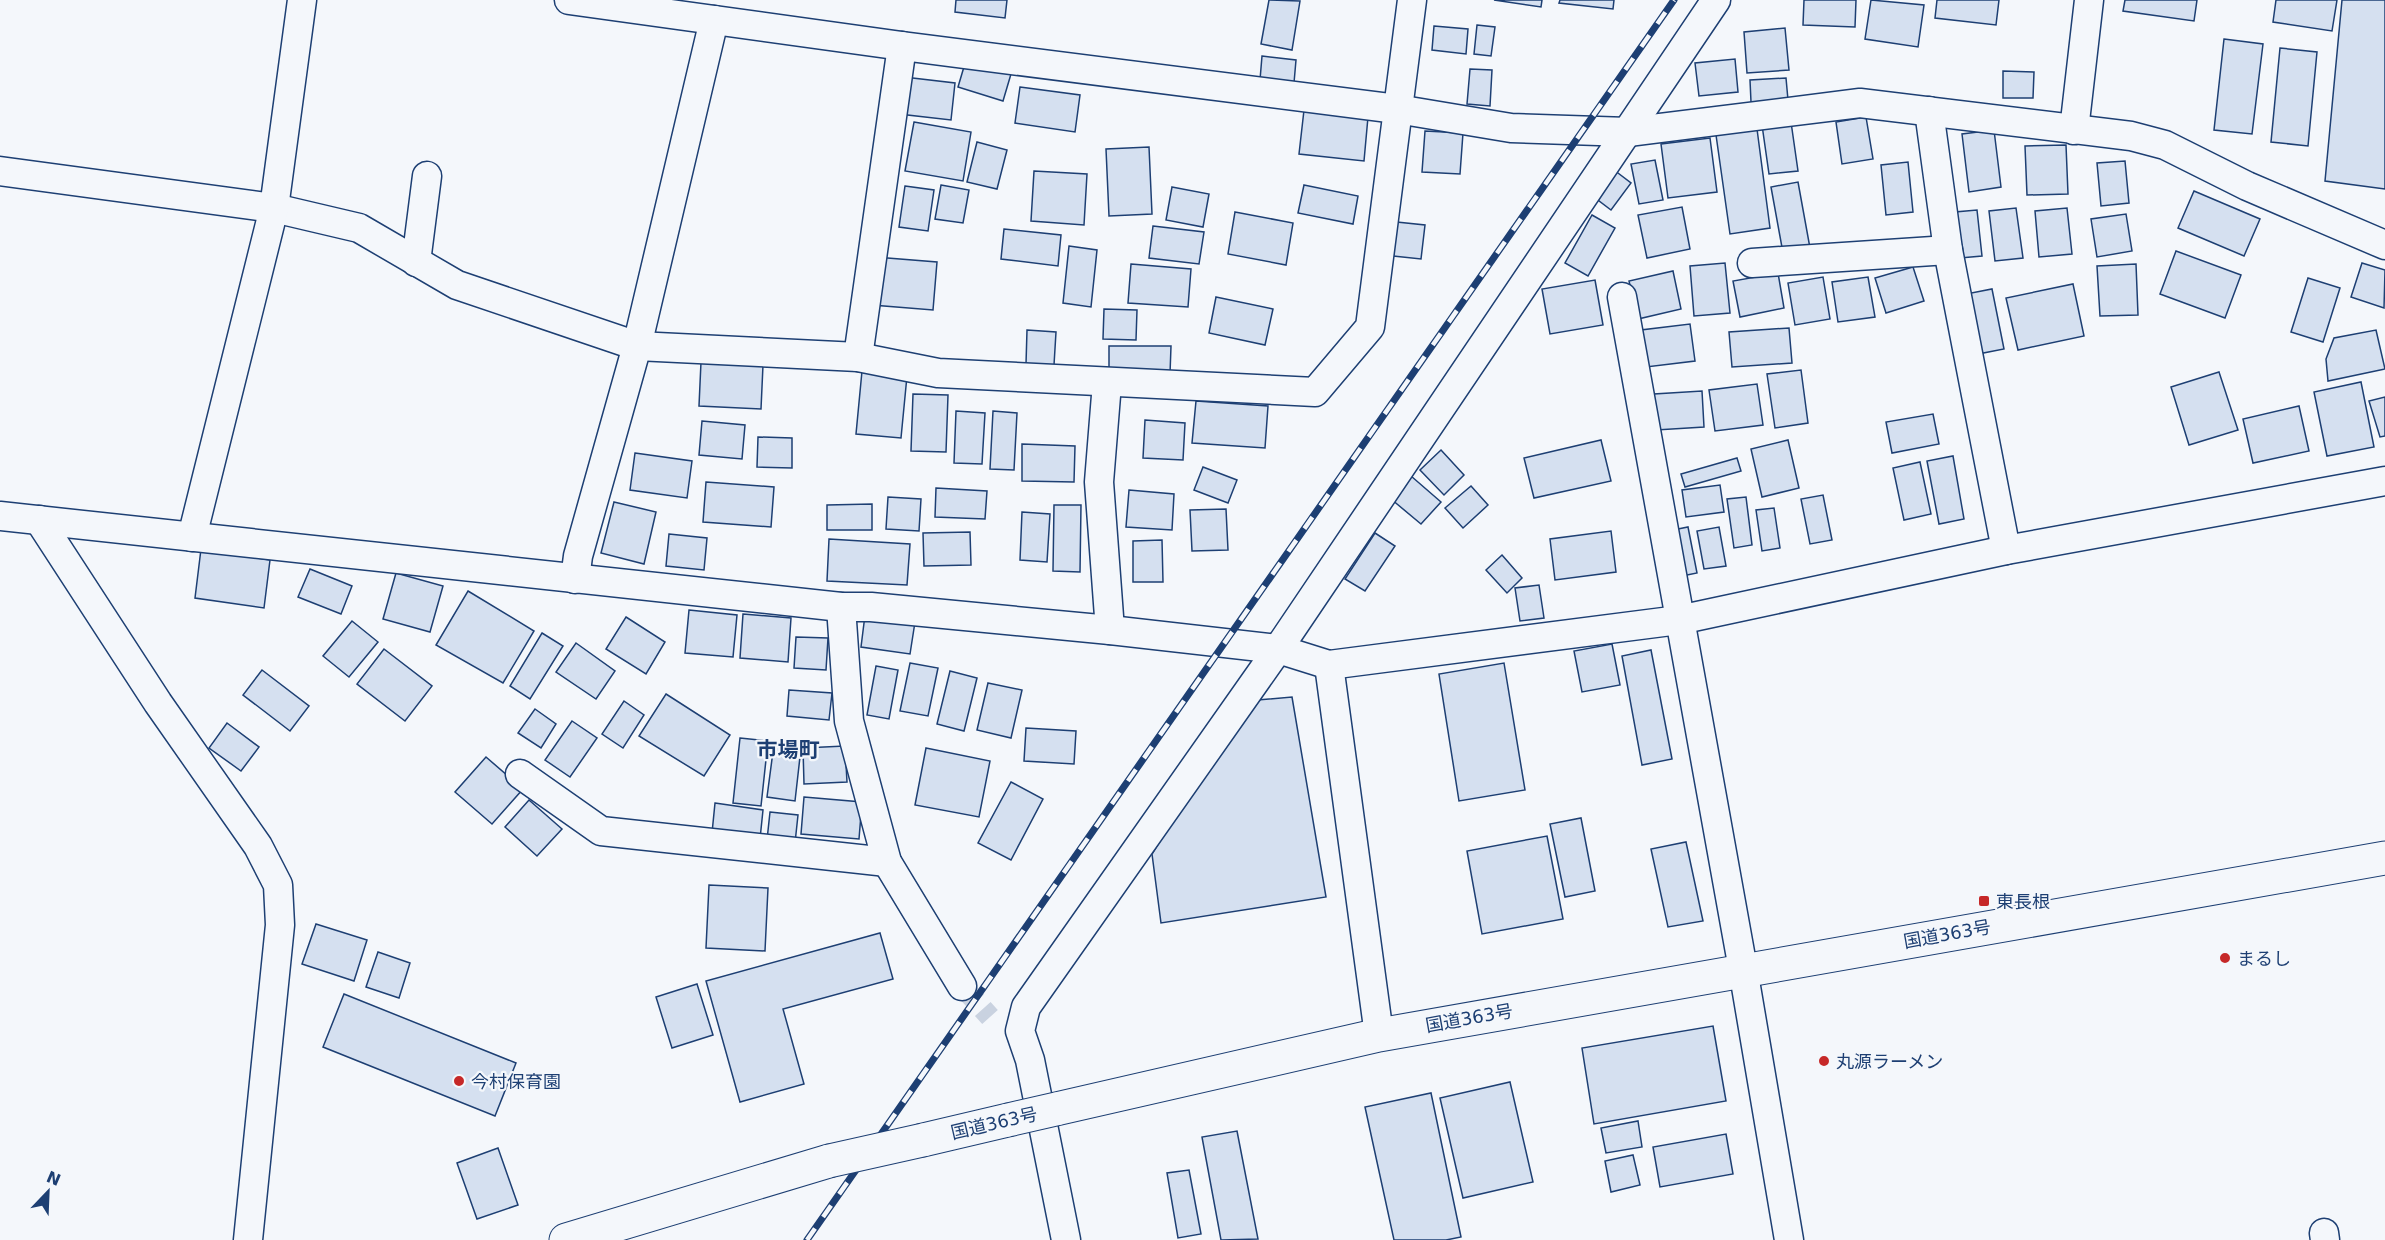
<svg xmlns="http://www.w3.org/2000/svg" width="2385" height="1240" font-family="'DejaVu Sans','Noto Sans JP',sans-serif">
	<rect width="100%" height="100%" fill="#f4f7fb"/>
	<!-- building -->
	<g fill="#d5e0f0" stroke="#1d3f73" stroke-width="1.5">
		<path d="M956,0H1007L1005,18L955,12Z"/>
		<path d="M1269,0L1300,1L1292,50L1261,44Z"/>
		<path d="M1494,0H1542L1541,7Z"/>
		<path d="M1560,0H1614L1613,9L1559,3Z"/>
		<path d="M1804,0H1856L1855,27L1803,25Z"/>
		<path d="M1871,0L1924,5L1918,47L1865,39Z"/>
		<path d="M1937,0H1999L1996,25L1935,18Z"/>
		<path d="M2125,0H2197L2194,21L2123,11Z"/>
		<path d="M2276,0H2337L2332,31L2273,22Z"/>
		<path d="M2342,0H2385V189L2325,181Z"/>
		<path d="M1477,25L1495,27L1491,56L1474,54Z"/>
		<path d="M1434,26L1468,29L1466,54L1432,50Z"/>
		<path d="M1785,28L1789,70L1747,73L1744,32Z"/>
		<path d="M2224,39L2263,44L2252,134L2214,130Z"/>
		<path d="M2280,48L2317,52L2308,146L2271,142Z"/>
		<path d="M1262,56L1296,60L1294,83L1260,80Z"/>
		<path d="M1735,59L1738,92L1699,96L1695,63Z"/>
		<path d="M966,60L1011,74L1003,101L958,87Z"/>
		<path d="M1470,69L1492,70L1490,106L1467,104Z"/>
		<path d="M2003,71L2034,72L2033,98H2003Z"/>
		<path d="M904,77L955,83L951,120L899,114Z"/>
		<path d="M1786,78L1788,100L1751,102L1750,80Z"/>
		<path d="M1020,87L1080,95L1075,132L1015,123Z"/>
		<path d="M1304,110L1368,117L1364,161L1299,154Z"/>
		<path d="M1866,117L1873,159L1842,164L1836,122Z"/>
		<path d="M914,122L971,132L963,181L905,171Z"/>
		<path d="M1791,122L1798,171L1769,174L1762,125Z"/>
		<path d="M1757,129L1770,228L1730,234L1716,135Z"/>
		<path d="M1994,130L2001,187L1969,192L1962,134Z"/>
		<path d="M1425,131L1463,133L1460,174L1422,172Z"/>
		<path d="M1710,138L1717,192L1668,198L1661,144Z"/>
		<path d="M977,142L1007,150L997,189L967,182Z"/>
		<path d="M2066,145L2068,194L2027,195L2025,146Z"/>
		<path d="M1149,147L1152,214L1109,216L1106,149Z"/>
		<path d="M1655,160L1663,200L1639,204L1631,164Z"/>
		<path d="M2125,161L2129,203L2101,206L2097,163Z"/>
		<path d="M1908,162L1913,212L1886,215L1881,165Z"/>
		<path d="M1614,170L1631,183L1611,210L1594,197Z"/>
		<path d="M1034,171L1087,174L1084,225L1031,221Z"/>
		<path d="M1798,182L1810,248L1783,253L1771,187Z"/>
		<path d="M941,185L969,190L963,223L935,219Z"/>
		<path d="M1304,185L1358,196L1353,224L1298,213Z"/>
		<path d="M905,186L934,190L928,231L899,227Z"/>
		<path d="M1172,187L1209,194L1203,227L1166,220Z"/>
		<path d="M2194,191L2260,219L2244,256L2178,228Z"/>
		<path d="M1682,207L1690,249L1647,258L1638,215Z"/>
		<path d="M2016,208L2023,258L1995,261L1989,211Z"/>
		<path d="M2067,208L2072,254L2039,257L2035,211Z"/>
		<path d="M1977,210L1982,256L1960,258L1955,212Z"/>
		<path d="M1235,212L1293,223L1286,265L1228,254Z"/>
		<path d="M2126,214L2132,251L2097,257L2091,219Z"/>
		<path d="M1592,215L1615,228L1588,276L1565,263Z"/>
		<path d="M1387,221L1425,225L1421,259L1384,255Z"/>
		<path d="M1153,226L1204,232L1199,264L1149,258Z"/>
		<path d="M1004,229L1061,235L1058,266L1001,259Z"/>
		<path d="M1069,246L1097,250L1091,307L1063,303Z"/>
		<path d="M2176,251L2241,275L2225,318L2160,294Z"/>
		<path d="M875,257L937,262L933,310L872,305Z"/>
		<path d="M1725,263L1730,313L1694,316L1690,266Z"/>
		<path d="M2362,263L2385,270L2384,308L2351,297Z"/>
		<path d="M1131,264L1191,269L1188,307L1128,303Z"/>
		<path d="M2136,264L2138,315L2100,316L2097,266Z"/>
		<path d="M1913,267L1924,301L1886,313L1875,278Z"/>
		<path d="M1673,271L1681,309L1638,319L1629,281Z"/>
		<path d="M1778,273L1784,308L1740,317L1733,281Z"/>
		<path d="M1823,277L1830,319L1795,325L1788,283Z"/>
		<path d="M1868,277L1875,317L1838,322L1832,282Z"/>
		<path d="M2308,278L2340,288L2323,342L2291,332Z"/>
		<path d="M1595,280L1603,325L1550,334L1542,289Z"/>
		<path d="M2073,284L2084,336L2018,350L2006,298Z"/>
		<path d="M1992,289L2004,349L1978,354L1966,294Z"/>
		<path d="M1216,297L1273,309L1265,345L1209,333Z"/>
		<path d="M1104,309L1137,310L1136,340L1103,339Z"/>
		<path d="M1690,324L1695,361L1646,367L1641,330Z"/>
		<path d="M1789,328L1792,363L1732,367L1729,332Z"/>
		<path d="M1027,330L1056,332L1054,365L1026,364Z"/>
		<path d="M2376,330L2385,369L2328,381L2326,359L2334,338Z"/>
		<path d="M1109,346H1171L1170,374H1109Z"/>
		<path d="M701,362L763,365L761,409L699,406Z"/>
		<path d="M1801,370L1808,423L1775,428L1767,374Z"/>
		<path d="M862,371L907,376L901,438L856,434Z"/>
		<path d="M2219,372L2238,430L2189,445L2171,387Z"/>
		<path d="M2361,382L2374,447L2327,456L2314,392Z"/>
		<path d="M1757,384L1763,425L1715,431L1709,390Z"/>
		<path d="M1702,391L1704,427L1656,430L1654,394Z"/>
		<path d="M913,394L948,395L946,452L911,451Z"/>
		<path d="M2385,397V436L2380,437L2369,401Z"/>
		<path d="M1196,401L1268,406L1265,448L1192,443Z"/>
		<path d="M2299,406L2309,451L2253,463L2243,419Z"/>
		<path d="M956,411L985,413L982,464L954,463Z"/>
		<path d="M993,411L1017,413L1014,470L990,469Z"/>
		<path d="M1933,414L1939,444L1892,453L1886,422Z"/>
		<path d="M1145,420L1185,423L1183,460L1143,458Z"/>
		<path d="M702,421L745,425L742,459L699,455Z"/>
		<path d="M758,437L792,438V468L757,467Z"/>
		<path d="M1601,440L1611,481L1534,498L1524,458Z"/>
		<path d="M1788,440L1799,488L1762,497L1751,449Z"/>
		<path d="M1022,444L1075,446L1074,482L1022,481Z"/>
		<path d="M1441,450L1464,475L1444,495L1420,470Z"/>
		<path d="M635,453L692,461L687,498L630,490Z"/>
		<path d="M1953,456L1964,519L1939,524L1927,461Z"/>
		<path d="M1737,458L1741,471L1685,487L1681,474Z"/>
		<path d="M1920,462L1931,514L1904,520L1893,468Z"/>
		<path d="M1203,467L1237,480L1228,503L1194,490Z"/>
		<path d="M1411,476L1441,502L1421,524L1391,499Z"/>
		<path d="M706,482L774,487L771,527L703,522Z"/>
		<path d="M1720,485L1724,512L1686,517L1682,490Z"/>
		<path d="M1471,486L1488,505L1463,528L1445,508Z"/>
		<path d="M936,488L987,491L985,519L935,517Z"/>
		<path d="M1129,490L1174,494L1172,530L1126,527Z"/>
		<path d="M1823,495L1832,540L1810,544L1801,499Z"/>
		<path d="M888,497L921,499L919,531L886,529Z"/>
		<path d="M1746,497L1752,545L1734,548L1727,499Z"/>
		<path d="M614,502L656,512L644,564L601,553Z"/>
		<path d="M872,504V530H827V505Z"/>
		<path d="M1054,505H1081L1080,572L1053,571Z"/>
		<path d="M1774,508L1780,548L1762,551L1756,510Z"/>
		<path d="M1226,509L1228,550L1192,551L1190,510Z"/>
		<path d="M1022,512L1050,514L1047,562L1020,560Z"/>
		<path d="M1688,527L1697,573L1677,577L1668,531Z"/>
		<path d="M1719,527L1726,566L1704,569L1697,531Z"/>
		<path d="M1611,531L1616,572L1555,580L1550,539Z"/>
		<path d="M970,532L971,565L924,566L923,533Z"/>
		<path d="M1375,533L1395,546L1365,591L1345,579Z"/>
		<path d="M669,534L707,538L704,570L666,566Z"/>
		<path d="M829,539L910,544L907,585L827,581Z"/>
		<path d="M1162,540L1163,582H1133V541Z"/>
		<path d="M201,549L270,560L264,608L195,598Z"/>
		<path d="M1502,555L1522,578L1507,593L1486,570Z"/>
		<path d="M310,569L352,586L341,614L298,597Z"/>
		<path d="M396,573L443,586L430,632L383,619Z"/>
		<path d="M1539,585L1544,618L1520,621L1515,588Z"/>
		<path d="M468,591L534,631L503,683L436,645Z"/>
		<path d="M689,610L737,615L733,657L685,653Z"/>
		<path d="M743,614L791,618L788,662L740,658Z"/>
		<path d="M865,615L915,622L910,654L861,647Z"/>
		<path d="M626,617L665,642L646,674L606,649Z"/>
		<path d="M352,621L378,642L349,677L323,656Z"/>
		<path d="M542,633L563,646L530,699L510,686Z"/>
		<path d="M796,637L828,638L826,670L794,668Z"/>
		<path d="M576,643L615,671L596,699L556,672Z"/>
		<path d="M1612,644L1620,685L1582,692L1574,651Z"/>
		<path d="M384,649L432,686L405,721L357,684Z"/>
		<path d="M1651,650L1672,759L1642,765L1622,656Z"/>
		<path d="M910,663L938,668L928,716L900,711Z"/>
		<path d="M1504,663L1525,790L1459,801L1439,674Z"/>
		<path d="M876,666L898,670L889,719L867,715Z"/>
		<path d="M262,670L309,706L290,731L243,695Z"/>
		<path d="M950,671L977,678L964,731L937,724Z"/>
		<path d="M988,683L1022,690L1011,738L977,730Z"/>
		<path d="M789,690L832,693L829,720L787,716Z"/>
		<path d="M666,694L730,735L704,776L639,736Z"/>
		<path d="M1292,697L1326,897L1161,923L1152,854L1246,701Z"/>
		<path d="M624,701L644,715L623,748L602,734Z"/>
		<path d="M535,709L556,724L541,748L518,733Z"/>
		<path d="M572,721L597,738L570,777L545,760Z"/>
		<path d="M227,723L259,747L241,771L209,748Z"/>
		<path d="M1026,728L1076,731L1074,764L1024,761Z"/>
		<path d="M740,738L768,741L761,806L733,803Z"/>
		<path d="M774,744L801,748L795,801L767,797Z"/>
		<path d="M845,746L847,782L804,784L803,748Z"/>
		<path d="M926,748L990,761L979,817L915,805Z"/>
		<path d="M486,757L523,789L492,824L455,792Z"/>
		<path d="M1011,782L1043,799L1011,860L978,843Z"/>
		<path d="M804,797L862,802L859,839L801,834Z"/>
		<path d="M529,800L562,829L537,856L505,827Z"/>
		<path d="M715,803L763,810L760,839L712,833Z"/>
		<path d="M770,812L798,815L795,843L767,840Z"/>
		<path d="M1581,818L1595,891L1565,897L1550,824Z"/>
		<path d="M1547,836L1563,919L1482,934L1467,851Z"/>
		<path d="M1686,842L1703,921L1668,927L1651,849Z"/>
		<path d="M709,885L768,888L765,951L706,948Z"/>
		<path d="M316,924L367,940L354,981L302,964Z"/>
		<path d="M880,933L893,979L783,1009L804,1084L740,1102L706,981Z"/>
		<path d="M378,952L410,963L399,998L366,987Z"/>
		<path d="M697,984L713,1035L672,1048L656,997Z"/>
		<path d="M344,994L516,1063L495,1116L323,1047Z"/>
		<path d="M1713,1026L1726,1101L1594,1124L1582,1048Z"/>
		<path d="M1510,1082L1533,1182L1463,1198L1440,1098Z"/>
		<path d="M1431,1093L1461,1237L1446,1240H1394L1365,1107Z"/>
		<path d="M1638,1121L1642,1147L1606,1153L1601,1128Z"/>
		<path d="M1237,1131L1258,1239L1221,1240L1202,1137Z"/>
		<path d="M1726,1134L1733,1174L1660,1187L1653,1147Z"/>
		<path d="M498,1148L518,1205L477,1219L457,1163Z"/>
		<path d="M1633,1155L1640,1185L1611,1192L1605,1161Z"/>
		<path d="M1189,1170L1201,1234L1178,1238L1167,1173Z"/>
	</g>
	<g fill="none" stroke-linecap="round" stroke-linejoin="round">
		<!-- pedestrian-tunnel -->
		<path stroke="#c9d2e0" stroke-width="21" stroke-dasharray="21 10" stroke-linecap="butt" d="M962,986L990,1017"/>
		<!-- minor casing -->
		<g stroke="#1d3f73" stroke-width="31">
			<g id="minor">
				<path d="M569,0L902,46L1397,109L1511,128L1628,132L1860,103L2131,136L2165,145L2247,186L2385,245"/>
				<path d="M1929,111L1948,250L2006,550"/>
				<path d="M2074,130L2089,0"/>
				<path d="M0,171L274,208L359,228L457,285L637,346L858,357L938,373L1315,392L1370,327L1412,0"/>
				<path d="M416,262L427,176"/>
				<path d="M1752,263L1948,250"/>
				<path d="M1622,297L1743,969L1789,1240"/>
				<path d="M858,357L902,46"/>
				<path d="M1107,383L1099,482L1110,630"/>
				<path d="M0,516L841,607H871L1110,630L1278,649L1329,665L1679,620L2006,550L2385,481"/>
				<path d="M39,520L158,703L258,846L278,885L280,925L248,1240"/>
				<path d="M192,537L274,208L302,0"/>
				<path d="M575,579L578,556L637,346L714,20"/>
				<path d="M841,607L849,721L887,862L962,986"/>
				<path d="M1329,665L1379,1035"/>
				<path d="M520,774L601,831L887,862"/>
				<path d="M2324,1233L2325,1240"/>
				<path d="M1066,1240L1030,1060L1020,1031L1026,1007L1278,649L1716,0"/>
			</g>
		</g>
		<!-- trunk casing -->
		<g stroke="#1d3f73" stroke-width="35">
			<g id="trunk">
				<path d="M1056,1109L1379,1035L2385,858"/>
				<path d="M923,1140L1008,1120"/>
				<path d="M566,1240L829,1161"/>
			</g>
		</g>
		<!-- minor -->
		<use href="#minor" stroke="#f4f7fb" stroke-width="28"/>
		<!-- trunk -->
		<use href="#trunk" stroke="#f4f7fb" stroke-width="33"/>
		<!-- rail casing -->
		<g stroke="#1d3f73" stroke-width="7">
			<path id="rail" d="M807,1240L1674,0"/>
		</g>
		<!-- rail -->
		<use href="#rail" stroke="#f4f7fb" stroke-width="4.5" stroke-dasharray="14" stroke-linecap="butt"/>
		<!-- trunk-bridge casing -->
		<g stroke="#1d3f73" stroke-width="35" stroke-linecap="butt">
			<g id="trunk-bridge">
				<path d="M1008,1120L1056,1109"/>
				<path d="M829,1161L923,1140"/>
			</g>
		</g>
		<!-- trunk-bridge -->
		<use href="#trunk-bridge" stroke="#f4f7fb" stroke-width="33"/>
	</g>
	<!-- markers -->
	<g fill="#c62828" stroke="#f4f7fb" stroke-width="2">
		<rect x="1978" y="895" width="12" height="12" rx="3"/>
		<circle cx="2225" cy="958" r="6"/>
		<circle cx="1824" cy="1061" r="6"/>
		<circle cx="459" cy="1081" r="6"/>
	</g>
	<g text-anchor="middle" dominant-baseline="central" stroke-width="4.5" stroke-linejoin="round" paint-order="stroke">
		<!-- poi labels -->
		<g font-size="18" fill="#1d3f73" stroke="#f4f7fb" text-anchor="start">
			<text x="1996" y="901">東長根</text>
			<text x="2237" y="958">まるし</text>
			<text x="1836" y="1061">丸源ラーメン</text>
			<text x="471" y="1081">今村保育園</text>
		</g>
		<!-- street labels -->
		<g font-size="18" fill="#1d3f73" stroke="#f4f7fb">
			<text transform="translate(1947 934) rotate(-10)">国道363号</text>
			<text transform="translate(1469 1018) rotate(-10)">国道363号</text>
			<text transform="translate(994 1123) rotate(-13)">国道363号</text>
		</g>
		<!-- quarter labels -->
		<g font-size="21" font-weight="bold" fill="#1d3f73" stroke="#f4f7fb">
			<text x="788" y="750">市場町</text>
		</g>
	</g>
	<!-- north arrow -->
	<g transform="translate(48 1192) rotate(23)" stroke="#f4f7fb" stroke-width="4.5" paint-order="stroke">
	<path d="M0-4.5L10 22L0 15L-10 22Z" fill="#1d3f73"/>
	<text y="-9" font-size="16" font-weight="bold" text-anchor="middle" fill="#1d3f73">N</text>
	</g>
</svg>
